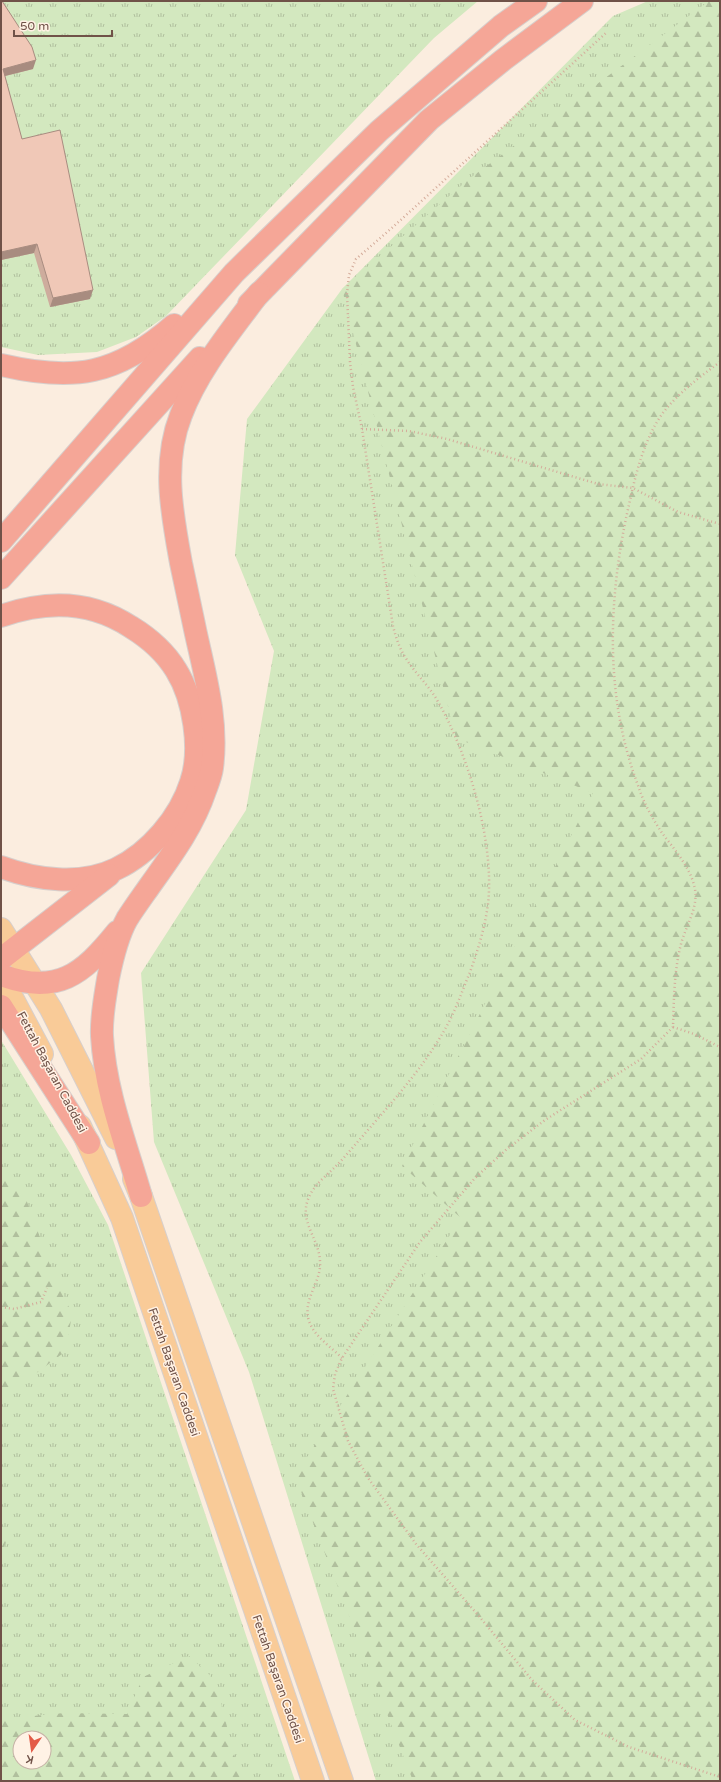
<svg xmlns="http://www.w3.org/2000/svg" width="721" height="1782" font-family="'Varela Round',sans-serif">
	<defs>
		<pattern id="grass-tufts" width="24" height="20" patternUnits="userSpaceOnUse"><rect width="24" height="20" fill="#d3e8bf"/><path d="M3 7l-1-3M5 7V3M7 7l1-3M15 17l-1-3M17 17v-4M19 17l1-3" fill="none" stroke="#b0bf9d"/></pattern>
		<pattern id="forest-firs" width="22" height="20" patternUnits="userSpaceOnUse"><rect width="22" height="20" fill="#d3e8bf"/><path d="M5 1l3.5 6h-7zM16 11l3.5 6h-7z" fill="#b0bf9d"/></pattern>
	</defs>
	<rect width="100%" height="100%" fill="#fbeddf"/>
	<!-- grass -->
	<g fill="url(#grass-tufts)" fill-rule="evenodd">
		<path d="M1,1H478L434,38L166,316L136,337L97,352L38,355L1,347Z"/>
		<path d="M648,1H720V1781H376L249,1372L154,1142L141,973L246,810L274,651L235,555L247,419L342,289L613,16Z"/>
		<path d="M1,1040L71,1155L108,1225L295,1781H1ZM20,1738H44V1762H20Z"/>
	</g>
	<!-- forest -->
	<g fill="url(#forest-firs)" fill-rule="evenodd">
		<path d="M709,1H720V1781H413L295,1476L461,1218L402,1166L593,793L456,738L342,289L469,179Z"/>
		<path d="M1,1164L26,1199L50,1265L72,1314L66,1351L11,1392L1,1394Z"/>
		<path d="M1,1521L6,1542L1,1553Z"/>
		<path d="M189,1656L215,1680L241,1781H1V1719L64,1713L127,1714L143,1677ZM20,1738H44V1762H20Z"/>
	</g>
	<g fill="none" stroke-linecap="round" stroke-linejoin="round">
		<!-- major casing -->
		<g stroke="#d7cfcc" stroke-width="24">
			<g id="major">
				<path d="M1,929L51,1009L116,1138"/>
				<path d="M1,977L42,1054"/>
				<path d="M80,1126L122,1218L313,1781"/>
				<path d="M134,1179L141,1196L342,1781"/>
			</g>
		</g>
		<!-- highway casing -->
		<g stroke="#d7cfcc" stroke-width="24">
			<g id="highway">
				<path d="M249,304L429,120L503,60L582,1"/>
				<path d="M1,365C74,382 117,375 174,325"/>
				<path d="M1,541L234,273L379,131L501,26L536,1"/>
				<path d="M1,578L200,358"/>
				<path d="M1,616C46,600 90,600 131,627C149,638 165,652 176,670C194,699 202,750 191,782C180,817 150,853 116,869C81,886 36,880 1,867"/>
				<path d="M1,959L109,875"/>
				<path d="M1,975C57,996 83,974 117,932"/>
				<path d="M1,1006L89,1143"/>
				<path d="M141,1196C126,1144 105,1091 102,1036C101,1017 105,998 108,979C112,959 117,937 127,919C134,908 142,897 149,887C171,856 193,827 205,791C208,783 211,776 212,768C218,722 206,679 196,634C191,611 186,587 181,563C172,514 162,463 181,415C198,370 231,331 259,293"/>
			</g>
		</g>
		<!-- path -->
		<g stroke="#d4ac9b" stroke-width="2.5" stroke-dasharray="1 3" stroke-linecap="butt">
			<path d="M720,362C701,376 681,391 666,409C647,432 637,468 631,496C608,592 603,695 639,788C644,804 653,819 662,833C674,849 691,868 695,889C698,909 686,925 681,944C674,971 674,999 673,1027L641,1059L545,1120L507,1149L475,1178L420,1242L342,1358L335,1374L333,1389L348,1441L368,1478L416,1544L478,1615L532,1680L575,1720L629,1747L720,1777"/>
			<path d="M362,429L409,431L447,439L598,484L633,488L678,512L720,524"/>
			<path d="M673,1027L694,1034L720,1047"/>
			<path d="M1,1307L14,1309L41,1302L47,1288"/>
			<path d="M342,1358C331,1347 314,1336 309,1321C302,1299 322,1282 320,1261C319,1238 298,1221 309,1197C314,1185 327,1175 336,1166C345,1157 353,1147 361,1138C393,1101 426,1065 449,1022C457,1006 463,989 470,972C478,950 485,927 488,904C495,843 468,753 437,700C429,686 416,674 407,660C400,650 396,638 393,626L362,429L353,387L350,362L347,294L349,275L356,259L393,227L606,33"/>
		</g>
		<!-- major -->
		<use href="#major" stroke="#f9cb98" stroke-width="22"/>
		<!-- highway -->
		<use href="#highway" stroke="#f5a697" stroke-width="22"/>
	</g>
	<!-- wall -->
	<path fill="#ceac9d" d="M1,1L33,69L5,76L22,139L90,299L50,307L34,253L1,260Z"/>
	<!-- shaded-wall -->
	<g fill="#a88c80">
		<path d="M36,60L33,69L1,77L3,69Z"/>
		<path d="M37,244L34,253L1,260V252Z"/>
		<path d="M93,290L90,299L50,307L53,298Z"/>
	</g>
	<!-- building -->
	<path fill="#f0c8b7" stroke="#a88c80" d="M1,1H2L32,47L36,60L3,69L22,139L60,130L93,290L53,298L37,244L1,252Z"/>
	<g text-anchor="middle" dominant-baseline="central" stroke-width="3" stroke-linejoin="round" paint-order="stroke">
		<!-- street labels -->
		<g font-size="12" fill="#705248" stroke="#fff2e5">
			<text transform="translate(52 1072) rotate(62)">Fettah Başaran Caddesi</text>
			<text transform="translate(174 1372) rotate(71)">Fettah Başaran Caddesi</text>
			<text transform="translate(278 1679) rotate(71)">Fettah Başaran Caddesi</text>
		</g>
	</g>
	<!-- border -->
	<rect width="721" height="1782" fill="none" stroke="#705248" stroke-width="4"/>
	<!-- north arrow -->
	<g transform="translate(32 1750) rotate(193)"><circle r="19" fill="#fff2e5" stroke="#c6b2a6"/>
	<path d="M0-3L7 15L0 10L-7 15Z" fill="#e35a46"/>
	<text y="-6" font-size="11" font-weight="bold" text-anchor="middle" fill="#705248">K</text>
	</g>
	<!-- scale -->
	<path d="M14 30v6h98v-6" fill="none" stroke="#705248" stroke-width="2"/>
	<text x="20" y="30" font-size="12" fill="#705248" stroke="#fff2e5" stroke-width="3" paint-order="stroke">50 m</text>
</svg>
